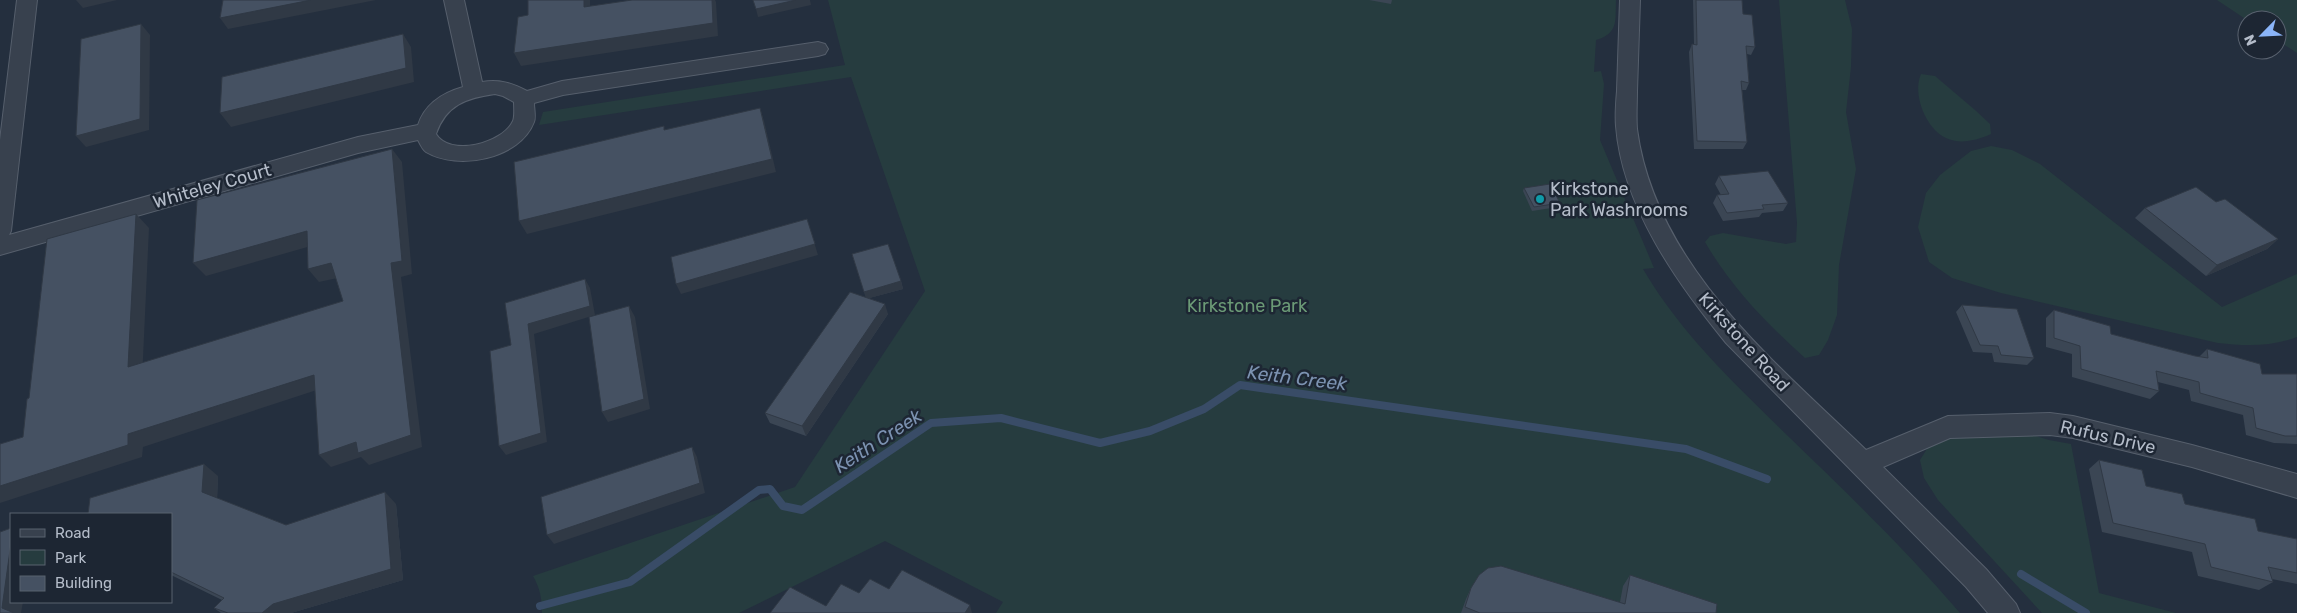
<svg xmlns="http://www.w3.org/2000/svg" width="2297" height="613" font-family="Rubik,sans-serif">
	<rect width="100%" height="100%" fill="#242f3e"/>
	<!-- green -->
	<g fill="#263c3f">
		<path d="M828,0H1616C1615,21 1619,33 1596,40L1594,72L1601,71L1604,84L1600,140L1654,268L1643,269C1681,334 1736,385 1789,437C1848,494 1907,551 1960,613H996L1003,602L885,541L739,613H542C542,599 540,588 533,576L795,487L925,291L851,77L539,125L543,112L845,65Z"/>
		<path d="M1779,0H1845L1852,29L1851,67L1846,112L1856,169L1839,265L1837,315L1828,340L1819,355L1805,358C1767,324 1731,287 1705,242L1710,236L1723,233L1786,244L1796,242L1797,223Z"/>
		<path d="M2217,0H2297V53L2277,40V20H2247Z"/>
		<path d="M1921,74L1935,76L1975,110L1990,124L1991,134C1978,140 1960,145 1946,138C1926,129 1912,94 1921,74Z"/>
		<path d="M1991,146L2012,150L2040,164L2222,307L2297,274V337C2271,347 2245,346 2218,343L2001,293L1952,278L1929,262L1918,227L1926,193L1940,175L1971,151Z"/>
		<path d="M1952,427L2020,431L2049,440L2071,444L2099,593L2176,613H2042L1938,500L1924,478L1920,460L1930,444Z"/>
	</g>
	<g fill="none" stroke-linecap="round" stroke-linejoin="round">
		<!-- stream -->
		<g stroke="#394c67" stroke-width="8">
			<path d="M2021,574L2086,613"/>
			<path d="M540,606L630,582L759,490L770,489L783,506L802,510L931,423L1001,418L1100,443L1150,431L1204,409L1240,385L1686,449L1767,479"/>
		</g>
		<!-- minor casing -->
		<g stroke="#565f6c" stroke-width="2">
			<g id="minor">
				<path d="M17,0H37L11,231L9,235L358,137L418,125C425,104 442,93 463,87L444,0H464L482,82C499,79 512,83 527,91L562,81L818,42L825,44L828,49L825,54L818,56L563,95L534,103C534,109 536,117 534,122C520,159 458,171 426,152C423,150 420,144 418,140L358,153L0,255V140ZM495,94L503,96L514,102C514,108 515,116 513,121C502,144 450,157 436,134C446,105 466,98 495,94Z"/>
				<path d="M1620,0H1640C1639,30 1638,61 1637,91C1637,104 1636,116 1637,129C1655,265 1774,361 1866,450L1948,416L2050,413L2073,416L2192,445L2297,474V498L2192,467L2073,438L2050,435L1950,438L1883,467L1986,569L2016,604L2020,613H1988L1966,587L1726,343C1677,283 1622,206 1616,126C1615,114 1616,103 1617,91C1618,61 1619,30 1620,0Z"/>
			</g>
		</g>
		<!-- minor -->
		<use href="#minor" fill="#38414e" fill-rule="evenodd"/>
	</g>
	<!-- wall -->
	<g fill="#3b4654">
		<path d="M1369,0H1392L1391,4Z"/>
		<path d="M1693,0H1742L1743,14L1755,47L1751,55L1747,54L1749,83L1746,90H1742L1747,142L1743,149H1694L1689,52L1692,44H1694Z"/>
		<path d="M1719,176L1788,203L1783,211L1762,213L1759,217L1723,221L1713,203L1717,195H1721L1715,184Z"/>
		<path d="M1524,188L1560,203L1558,207L1532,211L1523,191Z"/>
		<path d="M2145,208L2278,239L2267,249L2206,276L2135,218Z"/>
		<path d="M852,254L901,281L903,289L869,298L888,314L806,436L770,423L765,413L866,297Z"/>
		<path d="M1962,305L2034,358L2027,365L1994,362L1992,353L1973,352L1956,312Z"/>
		<path d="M2054,310L2111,334L2199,357L2207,349L2262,374H2297V444L2274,443L2246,435L2243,415L2191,401L2189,390L2158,382L2159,391L2150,399L2072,377V354L2046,347V318Z"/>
		<path d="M2099,460L2146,486L2185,504L2258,531L2297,539V584L2272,579L2273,582L2259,590L2198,576L2192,552L2102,532L2089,469Z"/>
		<path d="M218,476L217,498L286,525L396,504L403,580L291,613H221L214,608L222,600L171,575V514Z"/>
		<path d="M1630,575L1716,613H1461L1466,599L1471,588L1620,602L1623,586Z"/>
	</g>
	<!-- shaded-wall -->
	<g fill="#303945">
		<path d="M76,0H117L83,8Z"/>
		<path d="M311,0H376L228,29L220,18Z"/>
		<path d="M584,0H590V20L584,7Z"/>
		<path d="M712,0H715L716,2L718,36L521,66L514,53Z"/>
		<path d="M796,0H810L811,5L758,17L756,9Z"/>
		<path d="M141,24L150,35L149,130L86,147L76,136Z"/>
		<path d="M403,34L411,47L414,82L231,127L220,113Z"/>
		<path d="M760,108L764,121L776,172L527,234L519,221Z"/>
		<path d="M392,149L402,162L412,274L401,277L422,447L369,465L361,457L331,467L319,455L391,263Z"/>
		<path d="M136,214L149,228L142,380L128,367Z"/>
		<path d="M807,219L818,255L681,294L676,284Z"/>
		<path d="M307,231L318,244L206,276L193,263Z"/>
		<path d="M2278,239L2267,249L2206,276L2217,265Z"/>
		<path d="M331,263L342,277L319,282L308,269Z"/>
		<path d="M585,279L590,288L595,315L534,334L547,442L506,455L499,446L528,324Z"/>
		<path d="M901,281L903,289L866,299L864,292Z"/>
		<path d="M885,304L888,314L806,436L802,426Z"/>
		<path d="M629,306L635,317L650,409L608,422L602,412Z"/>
		<path d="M314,375L326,387L143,447L142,457L0,503V486L128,434Z"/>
		<path d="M692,447L697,457L705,493L554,544L547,535Z"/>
		<path d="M204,464L218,476L217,504L202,492Z"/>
		<path d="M385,492L396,504L403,580L291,613H262Z"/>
		<path d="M11,543V602H23L21,613H11L2,608Z"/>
		<path d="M970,605L972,613H965Z"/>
	</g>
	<!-- building -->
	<g fill="#455162" stroke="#303945">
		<path d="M223,0H311L220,18Z"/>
		<path d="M528,0H584V7L632,0H712L713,23L514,53L518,17L528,15Z"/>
		<path d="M753,0H796L756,9Z"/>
		<path d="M1696,0H1742L1743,14L1752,15L1755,47L1746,46L1749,83L1741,81L1747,142L1697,141L1692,44L1697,45Z"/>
		<path d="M141,24L140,119L76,136L81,39Z"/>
		<path d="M403,34L406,68L220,113L222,77Z"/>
		<path d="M760,108L772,159L519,221L514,162L664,126V130Z"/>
		<path d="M392,149L402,261L391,263L411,435L358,453L356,442L319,455L314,375L128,434V445L0,486V444L23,437L27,399L29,398L47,239L136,214L128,367L343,301L331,263L308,269L307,231L193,263L197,200Z"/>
		<path d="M1768,171L1788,203L1762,205L1764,209L1727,213L1717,195L1729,194L1719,176Z"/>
		<path d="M1550,184L1560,203L1534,207L1524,188Z"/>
		<path d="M2196,187L2216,202L2225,199L2278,239L2217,265L2145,208Z"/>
		<path d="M807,219L815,244L676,284L671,257Z"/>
		<path d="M888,244L901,281L864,292L852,254Z"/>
		<path d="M585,279L590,306L528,324L541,433L499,446L490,351L511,345L505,303Z"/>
		<path d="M850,292L885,304L802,426L765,413Z"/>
		<path d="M1962,305L2017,309L2034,358L2001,355L1998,346L1980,345Z"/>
		<path d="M629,306L644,399L602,412L589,317Z"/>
		<path d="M2054,310L2110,326L2111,334L2195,356L2208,358L2207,349L2260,364L2262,374H2297V436H2285L2256,428L2253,408L2200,393L2199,382L2156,371L2159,391L2081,369L2080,346L2054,338Z"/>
		<path d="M692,447L700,483L547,535L541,497Z"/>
		<path d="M2099,460L2142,470L2146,486L2182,494L2185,504L2255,519L2258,531L2297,539V573L2268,567L2273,582L2211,567L2205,544L2113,523Z"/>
		<path d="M204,464L202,492L286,525L385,492L391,569L273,604L262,613H228L214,608L224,598L171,572V514H88L90,498Z"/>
		<path d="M11,528V543L2,608L14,613H0V532Z"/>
		<path d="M1501,566L1625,604L1630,575L1717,604L1716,613H1480L1465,607L1471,588L1479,575L1488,568Z"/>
		<path d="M902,570L970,605L965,613H770L790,587L826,606L841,584L859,593L870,579L889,589Z"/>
	</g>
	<!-- markers -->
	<circle fill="#0f9aa8" stroke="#1d2633" stroke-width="2" cx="1540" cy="199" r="5"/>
	<g text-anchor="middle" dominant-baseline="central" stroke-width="5" stroke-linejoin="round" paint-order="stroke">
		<!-- street labels -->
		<g font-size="18" fill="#b4bcc9" stroke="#1d2633">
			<text transform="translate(212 186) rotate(-16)">Whiteley Court</text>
			<text transform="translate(1744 342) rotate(48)">Kirkstone Road</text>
			<text transform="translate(2108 437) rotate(13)">Rufus Drive</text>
		</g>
		<!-- poi labels -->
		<g font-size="18" fill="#b4bcc9" stroke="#1d2633" text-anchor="start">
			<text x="1550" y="189">Kirkstone<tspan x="1550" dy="21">Park Washrooms</tspan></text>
		</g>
		<!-- park labels -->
		<g font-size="18" fill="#6b9a76" stroke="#1d2633">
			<text x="1247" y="306">Kirkstone Park</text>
		</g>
		<!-- water labels -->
		<g font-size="19" font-style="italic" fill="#7c92b1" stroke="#1d2633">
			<text transform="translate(1297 378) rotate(7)">Keith Creek</text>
			<text transform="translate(878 441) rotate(-33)">Keith Creek</text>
		</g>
	</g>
	<!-- legend -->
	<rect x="10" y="513" width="162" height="90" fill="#1d2633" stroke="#59626f"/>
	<rect x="20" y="529" width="25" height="8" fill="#38414e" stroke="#59626f"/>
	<text x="55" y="538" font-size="15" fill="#b4bcc9">Road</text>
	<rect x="20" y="550" width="25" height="15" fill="#263c3f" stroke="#59626f"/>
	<text x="55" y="563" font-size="15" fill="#b4bcc9">Park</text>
	<rect x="20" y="576" width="25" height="15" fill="#455162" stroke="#59626f"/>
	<text x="55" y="588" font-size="15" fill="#b4bcc9">Building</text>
	<!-- north arrow -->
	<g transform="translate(2262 35) rotate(246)"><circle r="24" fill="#1d2633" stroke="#59626f"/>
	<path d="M0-4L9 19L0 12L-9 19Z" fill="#8ab4f8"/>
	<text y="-8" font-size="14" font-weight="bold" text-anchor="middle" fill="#b4bcc9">N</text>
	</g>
</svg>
